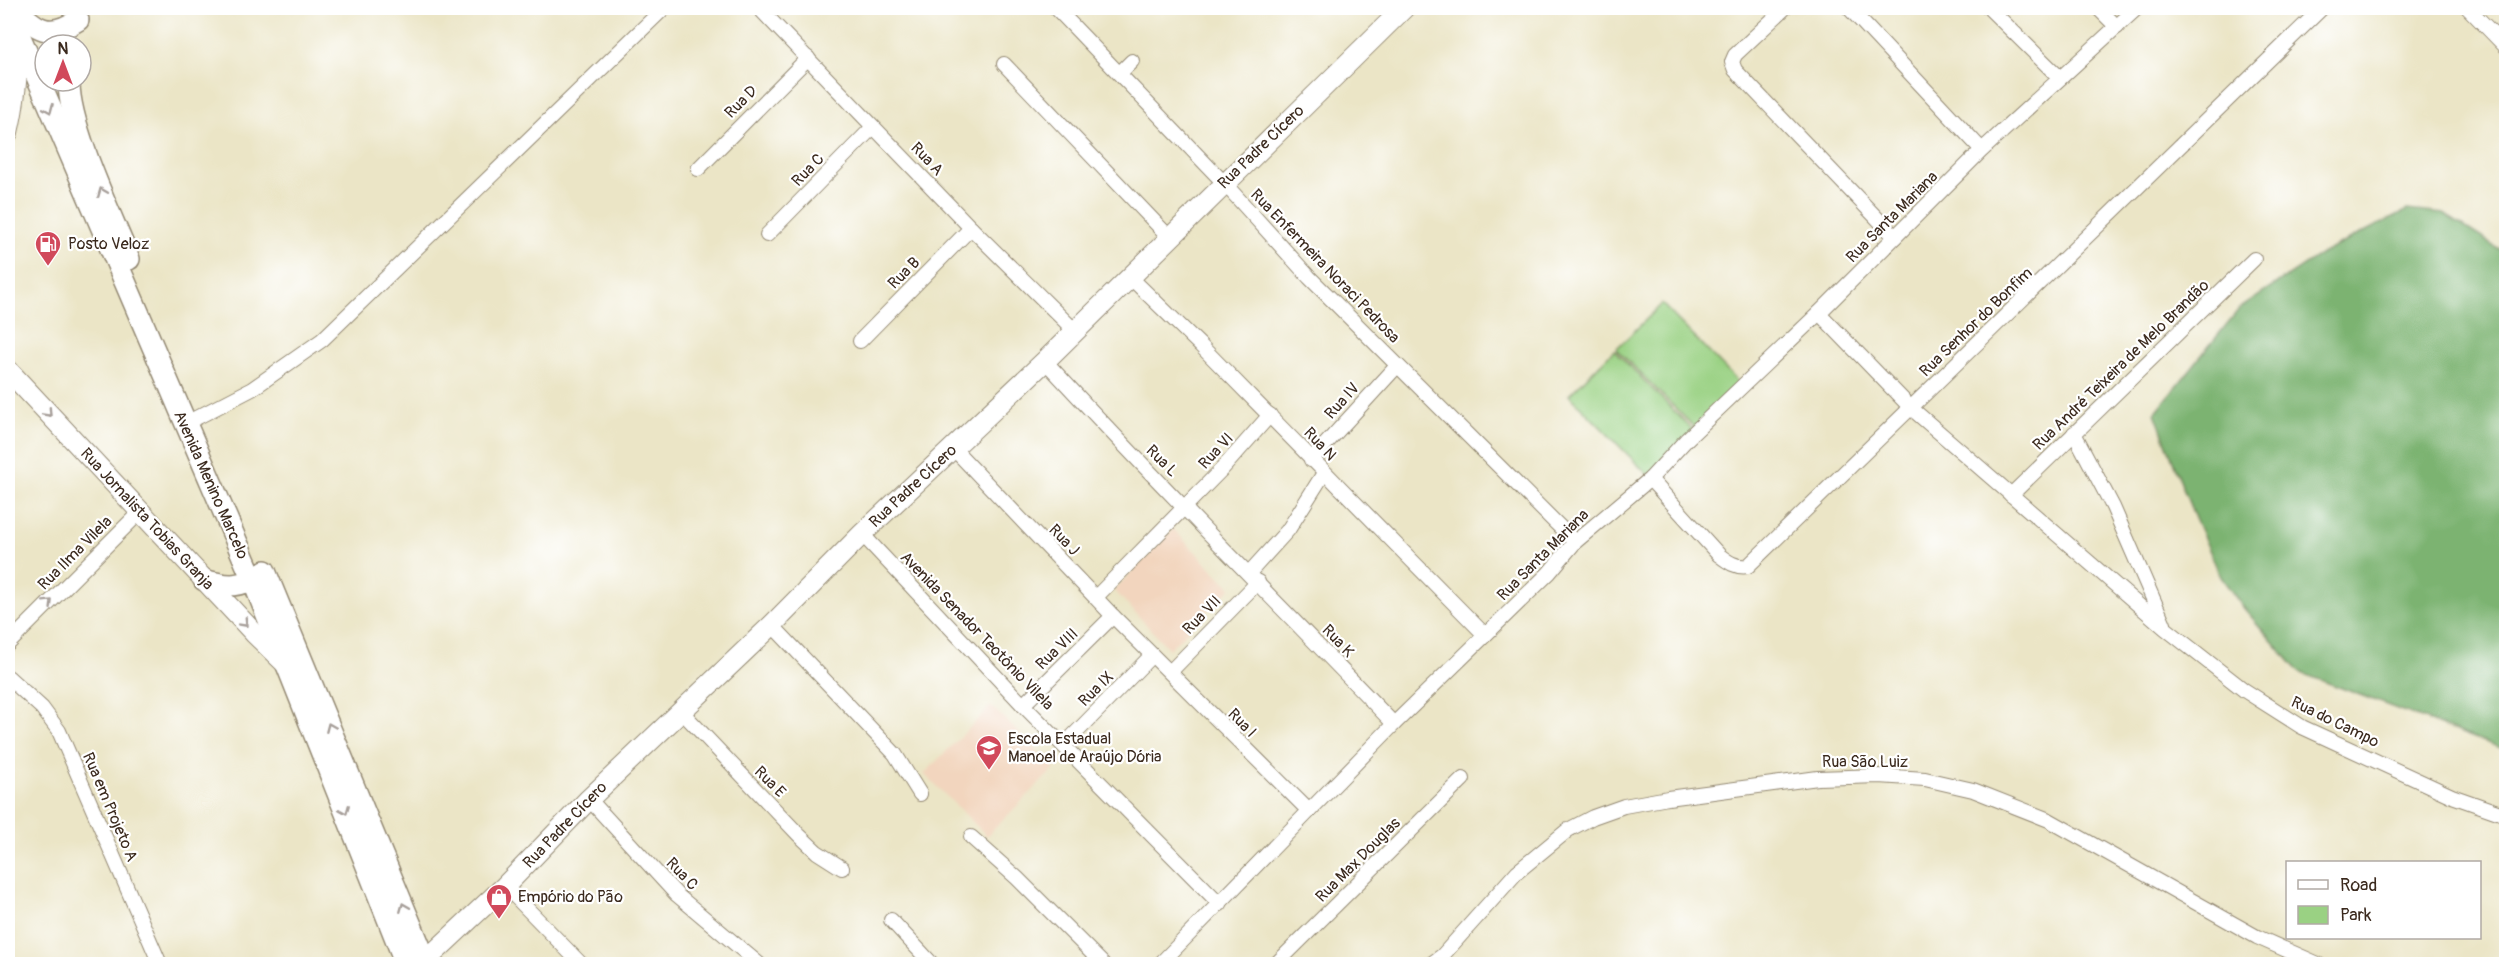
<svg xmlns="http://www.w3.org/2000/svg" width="2514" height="972" font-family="Pangolin,sans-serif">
	<rect width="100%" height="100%" fill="#fff"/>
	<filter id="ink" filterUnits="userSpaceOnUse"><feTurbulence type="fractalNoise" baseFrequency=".0167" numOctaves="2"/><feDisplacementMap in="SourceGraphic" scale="12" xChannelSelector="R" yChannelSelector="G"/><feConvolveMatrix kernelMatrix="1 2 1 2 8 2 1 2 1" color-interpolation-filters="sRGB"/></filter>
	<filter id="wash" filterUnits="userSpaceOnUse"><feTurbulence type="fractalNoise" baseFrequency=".008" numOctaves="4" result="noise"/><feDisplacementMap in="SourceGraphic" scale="24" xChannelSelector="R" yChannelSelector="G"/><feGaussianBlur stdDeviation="1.35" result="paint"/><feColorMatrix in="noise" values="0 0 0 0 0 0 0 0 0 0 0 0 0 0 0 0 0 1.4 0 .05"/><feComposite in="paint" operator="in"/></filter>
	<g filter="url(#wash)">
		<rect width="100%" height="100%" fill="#ebe5c6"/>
		<!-- built -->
		<g fill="#f2d5be">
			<path d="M1173,529L1231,588L1169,649L1114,590Z"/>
			<path d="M991,706L1055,768L987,836L924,774Z"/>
		</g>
		<!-- green -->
		<g fill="#9ad183" stroke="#6a7e50" stroke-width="1.5">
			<path d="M1662,304L1742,386L1697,430L1616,349Z"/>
			<path d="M1614,350L1695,432L1649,476L1569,395Z"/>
		</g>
		<!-- forest -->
		<path fill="#7bb371" stroke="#5b6e48" stroke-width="1.5" d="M2407,210L2444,214L2506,253V750L2299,672L2242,606L2221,577L2190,506L2155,413L2239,309L2323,253Z"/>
	</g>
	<g filter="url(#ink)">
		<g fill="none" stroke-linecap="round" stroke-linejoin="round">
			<!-- street casing -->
			<g stroke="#938872" stroke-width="16">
				<g id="street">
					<path d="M759,8L971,228L1075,331"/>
					<path d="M1056,8L1224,183L1309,277L1575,542"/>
					<path d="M1785,8L1735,55L1732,62L1735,70L1895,237"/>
					<path d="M1849,8L1982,150"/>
					<path d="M1989,8L2060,78"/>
					<path d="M2098,8L2117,27"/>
					<path d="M2468,8L2506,47"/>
					<path d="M1004,64L1170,238"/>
					<path d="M1120,73L1132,61"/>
					<path d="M698,169L808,58"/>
					<path d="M767,235L873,127"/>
					<path d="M1130,277L1201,346L1485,635"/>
					<path d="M1819,313L1911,408L2165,628L2244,690L2302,727L2452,796L2506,815"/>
					<path d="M860,341L971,228"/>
					<path d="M1045,361C1159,485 1278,603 1394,724"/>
					<path d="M196,418L252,389L322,340L664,8"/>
					<path d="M2074,433L2113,507L2164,624"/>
					<path d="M953,448L1113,616L1309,811"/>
					<path d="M1311,460L1397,366"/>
					<path d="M1650,479L1719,555C1728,562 1736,568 1748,566L2322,8"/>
					<path d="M2011,495L2254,259"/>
					<path d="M862,534L1023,705L1220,904"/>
					<path d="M1249,573L1288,530L1324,473"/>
					<path d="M1096,597L1223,468L1270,415"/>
					<path d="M772,625L895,754L920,794"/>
					<path d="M8,644L141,511"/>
					<path d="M1170,672L1258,582"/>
					<path d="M8,677L42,708L59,731L160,964"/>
					<path d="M1023,705L1113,616"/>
					<path d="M681,711L799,835L817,852L842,868"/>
					<path d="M1064,745L1152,655"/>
					<path d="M589,799L677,895L759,964"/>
					<path d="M971,837L1017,878L1103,964"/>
					<path d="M505,886L581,964"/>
					<path d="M891,920L932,964"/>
					<path d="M1160,964L1394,724L1549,573L1575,542L1650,479L1687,439L1819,313L1982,150L2137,8"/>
					<path d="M1276,964L1463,779"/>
					<path d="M1431,964L1442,956L1517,872L1568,830L1593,817L1624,806L1668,798L1818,778L1879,776L1925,779L1973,790L2049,820L2257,937L2318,964"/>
				</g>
			</g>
			<!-- secondary casing -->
			<g stroke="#938872" stroke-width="22">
				<g id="secondary">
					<path d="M8,132C16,100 18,69 18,36"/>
					<path d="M8,370L254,633L286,664"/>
					<path d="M422,964L505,886L589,799L772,625L862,534L1045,361L1404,8"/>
				</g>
			</g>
			<!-- primary casing -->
			<g stroke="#938872" stroke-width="24">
				<g id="primary">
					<path d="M15,8C37,30 49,39 78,20"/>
					<path d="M8,9L253,580L406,964"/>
					<path d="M69,81C68,125 111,215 129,259"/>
					<path d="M265,571L427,964"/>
					<path d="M204,580C228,587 242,588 262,573"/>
				</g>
			</g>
			<!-- street -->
			<use href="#street" stroke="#fff" stroke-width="14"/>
			<!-- secondary -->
			<use href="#secondary" stroke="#fff" stroke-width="20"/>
			<!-- primary -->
			<use href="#primary" stroke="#fff" stroke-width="21"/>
		</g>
		<!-- one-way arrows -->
		<defs><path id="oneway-chevron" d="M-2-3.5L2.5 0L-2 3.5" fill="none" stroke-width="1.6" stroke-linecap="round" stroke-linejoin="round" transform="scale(1.5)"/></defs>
		<g stroke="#a79f9a">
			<use href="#oneway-chevron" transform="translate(49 109) rotate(67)"/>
			<use href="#oneway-chevron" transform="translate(102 192) rotate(-112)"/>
			<use href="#oneway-chevron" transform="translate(48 413) rotate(47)"/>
			<use href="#oneway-chevron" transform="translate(49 603) rotate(-45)"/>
			<use href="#oneway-chevron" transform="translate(244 623) rotate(47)"/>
			<use href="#oneway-chevron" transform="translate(330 727) rotate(-113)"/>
			<use href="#oneway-chevron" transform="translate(345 810) rotate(68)"/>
			<use href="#oneway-chevron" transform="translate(404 907) rotate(-112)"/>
		</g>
	</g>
	<!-- icons -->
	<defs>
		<g id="fuel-pin" transform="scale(1.35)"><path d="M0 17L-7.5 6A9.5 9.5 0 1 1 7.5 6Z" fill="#d1495b" stroke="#fff"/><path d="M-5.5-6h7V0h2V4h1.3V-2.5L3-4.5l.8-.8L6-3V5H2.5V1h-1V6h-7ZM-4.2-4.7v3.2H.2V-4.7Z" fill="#fff"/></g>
		<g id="school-pin" transform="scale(1.35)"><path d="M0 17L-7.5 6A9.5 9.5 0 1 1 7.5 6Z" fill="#d1495b" stroke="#fff"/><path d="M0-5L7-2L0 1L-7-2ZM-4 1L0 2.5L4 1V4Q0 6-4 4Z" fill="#fff"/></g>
		<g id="shop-pin" transform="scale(1.35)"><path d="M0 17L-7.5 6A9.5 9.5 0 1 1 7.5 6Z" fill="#d1495b" stroke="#fff"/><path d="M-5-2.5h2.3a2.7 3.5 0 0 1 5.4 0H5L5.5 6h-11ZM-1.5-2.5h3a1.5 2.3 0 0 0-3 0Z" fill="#fff"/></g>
	</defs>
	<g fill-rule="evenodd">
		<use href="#fuel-pin" x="48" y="244"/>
		<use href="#school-pin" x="989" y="748"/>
		<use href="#shop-pin" x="499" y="897"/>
	</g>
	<g text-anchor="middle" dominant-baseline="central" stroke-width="4.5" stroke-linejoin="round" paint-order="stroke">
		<!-- street labels -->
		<g font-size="16" fill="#3b2a1e" stroke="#fff">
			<text transform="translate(741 102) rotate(-45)">Rua D</text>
			<text transform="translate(1261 147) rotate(-44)">Rua Padre Cícero</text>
			<text transform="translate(927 159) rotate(46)">Rua A</text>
			<text transform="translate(808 170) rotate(-46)">Rua C</text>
			<text transform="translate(1892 217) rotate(-45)">Rua Santa Mariana</text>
			<text transform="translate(1325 266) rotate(46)">Rua Enfermeira Noraci Pedrosa</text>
			<text transform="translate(904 273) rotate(-45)">Rua B</text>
			<text transform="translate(1976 322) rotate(-44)">Rua Senhor do Bonfim</text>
			<text transform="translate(2121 365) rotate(-44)">Rua André Teixeira de Melo Brandão</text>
			<text transform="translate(1342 401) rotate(-48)">Rua IV</text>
			<text transform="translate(1320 444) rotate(47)">Rua N</text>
			<text transform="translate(1216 451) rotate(-47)">Rua VI</text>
			<text transform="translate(1162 461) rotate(45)">Rua L</text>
			<text transform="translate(211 485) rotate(66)">Avenida Menino Marcelo</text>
			<text transform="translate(913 486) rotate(-43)">Rua Padre Cícero</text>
			<text transform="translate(147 519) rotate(47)">Rua Jornalista Tobias Granja</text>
			<text transform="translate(1064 540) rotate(46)">Rua J</text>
			<text transform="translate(75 553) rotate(-45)">Rua Ilma Vilela</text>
			<text transform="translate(1543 555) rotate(-45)">Rua Santa Mariana</text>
			<text transform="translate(1202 615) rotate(-46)">Rua VII</text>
			<text transform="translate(977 631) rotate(46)">Avenida Senador Teotônio Vilela</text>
			<text transform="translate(1338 641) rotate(46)">Rua K</text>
			<text transform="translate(1057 649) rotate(-44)">Rua VIII</text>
			<text transform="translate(1096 689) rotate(-45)">Rua IX</text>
			<text transform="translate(2335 722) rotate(26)">Rua do Campo</text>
			<text transform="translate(1242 723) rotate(46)">Rua I</text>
			<text x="1865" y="762">Rua São Luiz</text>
			<text transform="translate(770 782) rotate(45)">Rua E</text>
			<text transform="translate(110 807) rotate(67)">Rua em Projeto A</text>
			<text transform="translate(565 825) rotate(-46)">Rua Padre Cícero</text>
			<text transform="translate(1358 860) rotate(-45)">Rua Max Douglas</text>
			<text transform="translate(682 874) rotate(46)">Rua C</text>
		</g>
		<!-- poi labels -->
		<g font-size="16" fill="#3b2a1e" stroke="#fff" text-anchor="start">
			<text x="68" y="244">Posto Veloz</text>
			<text x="1008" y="739">Escola Estadual<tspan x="1008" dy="18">Manoel de Araújo Dória</tspan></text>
			<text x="518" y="897">Empório do Pão</text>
		</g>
	</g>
	<!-- margin -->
	<rect width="2514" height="972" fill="none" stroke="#fff" stroke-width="30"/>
	<!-- legend -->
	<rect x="2286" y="861" width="195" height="78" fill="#ffffff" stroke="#b1aaa5" stroke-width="1.5"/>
	<rect x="2298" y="880" width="30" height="9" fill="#ffffff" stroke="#b1aaa5" stroke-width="1.5"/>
	<text x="2340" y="891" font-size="18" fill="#3b2a1e">Road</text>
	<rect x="2298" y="906" width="30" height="18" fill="#9ad183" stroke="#b1aaa5" stroke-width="1.5"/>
	<text x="2340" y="921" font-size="18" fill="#3b2a1e">Park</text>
	<!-- north arrow -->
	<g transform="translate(63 63)"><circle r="28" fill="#ffffff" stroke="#b1aaa5" stroke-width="1.5"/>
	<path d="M0-4.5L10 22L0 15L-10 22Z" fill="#d1495b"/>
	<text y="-9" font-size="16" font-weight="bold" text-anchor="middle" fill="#3b2a1e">N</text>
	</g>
</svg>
